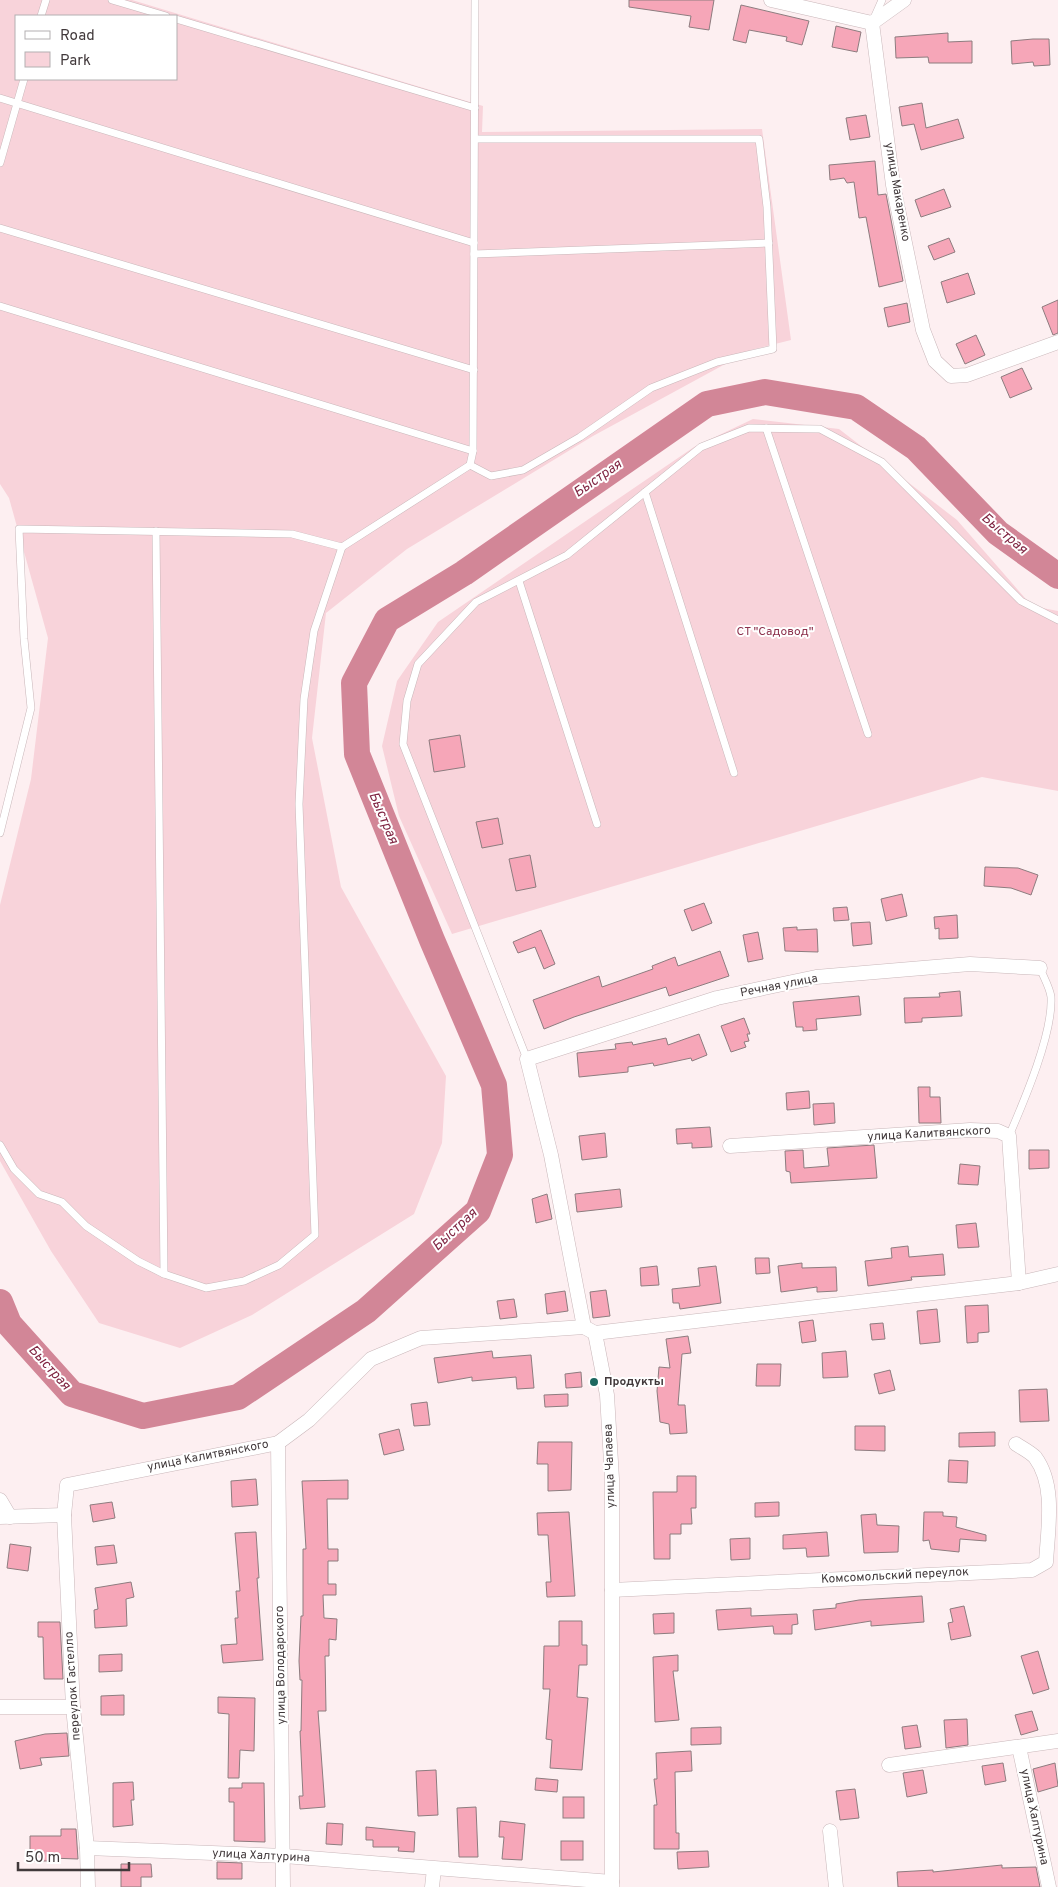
<svg xmlns="http://www.w3.org/2000/svg" width="1058" height="1887" font-family="Overpass,sans-serif">
	<rect width="100%" height="100%" fill="#fdeff1"/>
	<!-- green -->
	<g fill="#f8d3da" fill-rule="evenodd">
		<path d="M0,0H132L483,106L482,132L762,129L791,340L751,350L593,436L407,549L326,613L312,738L341,887L446,1076L442,1143L414,1214L252,1315L180,1348L99,1323L51,1251L0,1161V905L31,779L48,638L9,498L0,484ZM16,16H176V79H16Z"/>
		<path d="M753,419L839,429L957,520L1032,606L1058,611V791L982,777L452,934L399,816L382,746L397,681L438,622L694,447Z"/>
	</g>
	<g fill="none" stroke-linecap="round" stroke-linejoin="round">
		<!-- river -->
		<path stroke="#d28697" stroke-width="26" d="M0,1302L9,1324L72,1394L143,1416L238,1397L366,1311L478,1211L500,1155L494,1085L432,940L357,754L354,683L387,620L464,573L707,404L765,392L856,407L916,448L998,533L1058,576"/>
	</g>
	<!-- building -->
	<g fill="#f6a6b8" stroke="#8d7c7f">
		<path d="M629,0H714L709,30L689,27L691,16L629,7Z"/>
		<path d="M741,5L809,21L802,45L786,41L787,37L749,30L746,43L733,40Z"/>
		<path d="M836,26L861,32L857,52L832,47Z"/>
		<path d="M948,33V42L972,41V63H929L928,57L896,58L895,37Z"/>
		<path d="M1033,39H1049L1050,65L1034,66L1033,62L1012,64L1011,41Z"/>
		<path d="M922,103L926,128L958,119L964,138L921,150L914,124L902,126L899,107Z"/>
		<path d="M866,115L870,137L850,140L846,118Z"/>
		<path d="M875,161L878,195L886,194L903,281L879,287L866,217L859,218L854,182L847,183L844,178L830,180L829,165Z"/>
		<path d="M944,189L951,207L921,217L915,200Z"/>
		<path d="M949,238L955,252L934,260L928,246Z"/>
		<path d="M968,273L975,294L947,303L941,282Z"/>
		<path d="M1058,300V333L1053,335L1042,307Z"/>
		<path d="M907,303L910,322L888,327L884,308Z"/>
		<path d="M976,335L985,355L965,364L956,344Z"/>
		<path d="M1022,368L1032,389L1010,398L1001,377Z"/>
		<path d="M460,735L465,767L434,772L429,740Z"/>
		<path d="M498,818L503,844L482,848L476,822Z"/>
		<path d="M530,855L536,887L516,891L509,859Z"/>
		<path d="M985,867L1018,868L1038,875L1031,895L1011,888L984,886Z"/>
		<path d="M902,894L907,916L886,921L881,899Z"/>
		<path d="M704,903L712,923L692,931L684,910Z"/>
		<path d="M847,907L849,920L834,921L833,908Z"/>
		<path d="M957,915L958,938L939,939V928L935,929L934,917Z"/>
		<path d="M870,922L872,944L853,946L851,923Z"/>
		<path d="M797,927V930L817,929L818,952L785,951L783,928Z"/>
		<path d="M541,930L555,964L544,969L535,947L518,953L513,942Z"/>
		<path d="M758,932L763,959L748,962L743,935Z"/>
		<path d="M720,951L729,976L669,996L666,987L574,1017L544,1029L533,1000L599,976L602,987L653,969L652,966L675,957L678,966Z"/>
		<path d="M960,991L962,1016L922,1018V1022L905,1023L904,998L940,997L939,993Z"/>
		<path d="M859,996L861,1015L816,1019L817,1030L803,1031V1027H796L793,1002Z"/>
		<path d="M744,1018L750,1034H747L749,1041L744,1042L746,1047L731,1052L721,1026Z"/>
		<path d="M699,1034L707,1055L692,1061L691,1058L654,1066L653,1063L628,1067V1072L579,1077L577,1053L616,1049L615,1044L632,1042L633,1045L666,1038L668,1045Z"/>
		<path d="M918,1087H930V1097H940L941,1123H919Z"/>
		<path d="M809,1091L810,1108L787,1110L786,1093Z"/>
		<path d="M834,1103L835,1123L814,1125L813,1104Z"/>
		<path d="M710,1127L712,1147L692,1148V1143L677,1144L676,1129Z"/>
		<path d="M605,1133L607,1157L582,1160L579,1136Z"/>
		<path d="M874,1145L877,1178L791,1183L790,1172L786,1171L785,1151L803,1150L804,1168L829,1166L827,1148Z"/>
		<path d="M1029,1150H1049V1168L1029,1169Z"/>
		<path d="M960,1164L980,1166L978,1185L958,1184Z"/>
		<path d="M620,1189L622,1207L577,1212L575,1194Z"/>
		<path d="M547,1194L552,1219L536,1223L532,1199Z"/>
		<path d="M976,1223L979,1247L958,1248L956,1225Z"/>
		<path d="M908,1246L909,1257L943,1254L945,1275L911,1277L912,1280L868,1286L865,1261L892,1258L891,1248Z"/>
		<path d="M755,1258H769L770,1273L756,1274Z"/>
		<path d="M802,1263V1268L836,1267L837,1291L817,1292V1287L781,1292L778,1266Z"/>
		<path d="M657,1266L659,1285L641,1286L640,1268Z"/>
		<path d="M716,1266L721,1303L680,1309L679,1303H673L672,1289L700,1286L698,1268Z"/>
		<path d="M606,1290L610,1316L593,1318L590,1292Z"/>
		<path d="M565,1291L568,1311L547,1314L545,1294Z"/>
		<path d="M514,1299L517,1317L500,1319L497,1301Z"/>
		<path d="M988,1305L989,1332L978,1333V1342L967,1343L965,1306Z"/>
		<path d="M937,1309L940,1342L920,1344L917,1311Z"/>
		<path d="M813,1320L816,1341L802,1343L799,1322Z"/>
		<path d="M883,1323L885,1339L872,1340L870,1324Z"/>
		<path d="M688,1336L691,1353L682,1354L678,1405H685L687,1433L670,1434L669,1424L660,1422L657,1391L659,1367L670,1368L666,1339Z"/>
		<path d="M492,1351L493,1358L531,1355L534,1388L517,1389L516,1377L472,1381V1377L438,1383L434,1358Z"/>
		<path d="M846,1351L848,1377L823,1378L822,1353Z"/>
		<path d="M757,1364H781L780,1386H756Z"/>
		<path d="M890,1370L895,1390L879,1394L874,1374Z"/>
		<path d="M581,1372L582,1387L566,1388L565,1374Z"/>
		<path d="M1047,1389L1049,1421L1020,1422L1019,1390Z"/>
		<path d="M568,1394V1406L545,1407L544,1395Z"/>
		<path d="M427,1402L430,1425L414,1426L411,1404Z"/>
		<path d="M855,1426H885V1451L855,1450Z"/>
		<path d="M399,1429L404,1450L384,1455L379,1434Z"/>
		<path d="M995,1432V1446L959,1447V1433Z"/>
		<path d="M538,1442H572L571,1490L548,1491V1464H537Z"/>
		<path d="M949,1460L968,1461L967,1483L948,1482Z"/>
		<path d="M677,1476H696V1508H691L692,1524H681V1534H670V1559H654L653,1492H677Z"/>
		<path d="M256,1479L258,1505L232,1507L231,1481Z"/>
		<path d="M348,1480V1499H327L328,1549H338V1561H328V1584H336V1595H323L324,1618L337,1619L336,1640L329,1639V1656H325L326,1711H318L325,1807L300,1809L299,1796H303L300,1731H301L302,1680H300L299,1661L301,1616H303V1549H306L302,1481Z"/>
		<path d="M112,1502L115,1518L93,1522L90,1505Z"/>
		<path d="M779,1502V1516L755,1517V1503Z"/>
		<path d="M569,1512L575,1596L547,1597L546,1582H551L548,1535H538L537,1513Z"/>
		<path d="M924,1512H943V1516L957,1517L956,1527L986,1535V1541L960,1539L959,1552L931,1549L929,1540L923,1541Z"/>
		<path d="M876,1514L877,1525L899,1526L898,1552L864,1553L861,1515Z"/>
		<path d="M256,1532L259,1578H257L263,1660L223,1663L221,1645L237,1644L235,1618H238L236,1591H240L235,1533Z"/>
		<path d="M827,1532L829,1556L807,1557L806,1548L783,1549V1535Z"/>
		<path d="M750,1538V1559L731,1560L730,1539Z"/>
		<path d="M10,1544L31,1547L28,1571L7,1568Z"/>
		<path d="M114,1545L117,1563L97,1565L95,1547Z"/>
		<path d="M131,1582L134,1597L126,1599L127,1626L95,1628L94,1610L98,1609L95,1588Z"/>
		<path d="M922,1596L924,1622L871,1626V1621L815,1630L813,1610L836,1608V1604L859,1600Z"/>
		<path d="M964,1606L971,1636L951,1640L948,1623L953,1622L950,1609Z"/>
		<path d="M751,1608V1616L797,1614L798,1624L792,1625V1634H774L773,1626L718,1630L716,1610Z"/>
		<path d="M674,1613V1633L654,1634L653,1614Z"/>
		<path d="M559,1621H582V1645H587V1665H579L577,1697L588,1698L582,1770L550,1768L552,1740L546,1739L550,1689H543L544,1646H559Z"/>
		<path d="M38,1622H60L63,1679H44L43,1637H38Z"/>
		<path d="M1038,1651L1049,1689L1033,1694L1021,1656Z"/>
		<path d="M122,1654V1671L99,1672V1655Z"/>
		<path d="M678,1655V1671H673L679,1720L655,1722L653,1657Z"/>
		<path d="M124,1695V1715H101V1696Z"/>
		<path d="M218,1697L255,1698L254,1751L240,1750L239,1778H228L229,1714L218,1713Z"/>
		<path d="M1032,1711L1038,1730L1021,1735L1015,1715Z"/>
		<path d="M967,1719L968,1745L946,1748L944,1720Z"/>
		<path d="M917,1725L921,1747L905,1749L902,1727Z"/>
		<path d="M721,1727V1744L691,1745V1728Z"/>
		<path d="M67,1733L69,1756L40,1758L42,1765L20,1769L15,1741L45,1734Z"/>
		<path d="M691,1751L692,1771L675,1772L676,1833H679V1849H654V1805H657L654,1779H657L656,1753Z"/>
		<path d="M1003,1763L1006,1781L985,1785L982,1766Z"/>
		<path d="M1055,1763L1058,1786L1038,1792L1033,1769Z"/>
		<path d="M436,1770L438,1815L418,1816L416,1771Z"/>
		<path d="M923,1770L927,1793L907,1797L903,1773Z"/>
		<path d="M536,1778L558,1780L557,1792L535,1790Z"/>
		<path d="M133,1782L134,1800H131L133,1825L113,1827V1783Z"/>
		<path d="M242,1783H264L265,1842L234,1841V1802H229V1788H242Z"/>
		<path d="M855,1789L859,1818L840,1820L836,1791Z"/>
		<rect x="563" y="1797" width="21" height="21"/>
		<path d="M476,1807L478,1857H459L457,1808Z"/>
		<path d="M500,1821L525,1824L522,1860L502,1859L504,1837H499Z"/>
		<path d="M327,1823L343,1824L342,1845L326,1844Z"/>
		<path d="M366,1827L415,1832L414,1852L398,1851L399,1847H373V1840H366Z"/>
		<path d="M61,1829H76L78,1859L50,1858V1861H30V1836H61Z"/>
		<rect x="561" y="1841" width="22" height="19"/>
		<path d="M708,1851L709,1867L678,1869L677,1852Z"/>
		<path d="M217,1862L242,1863V1879H217Z"/>
		<path d="M121,1864H151L152,1877H141V1887H121Z"/>
		<path d="M1002,1865V1868L1036,1867L1040,1887H898L897,1872L933,1870V1872Z"/>
	</g>
	<g fill="none" stroke-linecap="round" stroke-linejoin="round">
		<!-- lane casing -->
		<g stroke="#c9b7ba" stroke-width="8">
			<g id="lane">
				<path d="M112,0L166,16"/>
				<path d="M41,16L46,0"/>
				<path d="M874,18L882,0"/>
				<path d="M176,19L475,108"/>
				<path d="M0,98L474,243"/>
				<path d="M0,163L24,79"/>
				<path d="M0,228L474,370"/>
				<path d="M474,254L769,243"/>
				<path d="M0,306L473,451"/>
				<path d="M766,428L868,734"/>
				<path d="M470,465L491,476L523,470L580,437L651,388L717,362L773,349L767,207L759,139H475"/>
				<path d="M645,492L734,773"/>
				<path d="M156,531L164,1274"/>
				<path d="M519,581L597,824"/>
				<path d="M0,833L31,708L24,639L19,529L292,534L342,547L470,465L473,451L475,0"/>
				<path d="M527,1059L403,744L407,701L418,664L476,602L567,555L701,447L749,428L820,429L882,462L1021,601L1058,620"/>
				<path d="M1009,1136C1024,1101 1053,1034 1051,997C1050,988 1043,976 1040,968"/>
				<path d="M0,1145L14,1169L39,1194L62,1202L86,1226L138,1261L164,1274L206,1288L244,1281L279,1265L315,1235L299,804L304,699L314,631L342,547"/>
			</g>
		</g>
		<!-- street casing -->
		<g stroke="#c9b7ba" stroke-width="15">
			<g id="street">
				<path d="M771,0L872,23"/>
				<path d="M872,23L893,185L923,330L935,361L951,376L967,375L1058,342"/>
				<path d="M872,23L904,0"/>
				<path d="M730,1146L970,1130L998,1131L1009,1136L1019,1283"/>
				<path d="M595,1333L1019,1283L1058,1274"/>
				<path d="M278,1443L283,1887"/>
				<path d="M0,1500L10,1517"/>
				<path d="M0,1517L64,1515"/>
				<path d="M612,1590L1032,1570L1046,1562C1048,1528 1056,1485 1035,1457C1030,1452 1022,1448 1016,1444"/>
				<path d="M0,1707H73"/>
				<path d="M1019,1747L1049,1887"/>
				<path d="M889,1765L1058,1741"/>
				<path d="M830,1831L836,1887"/>
				<path d="M87,1848L284,1856L612,1882"/>
				<path d="M88,1887L87,1848L73,1707L64,1515L67,1485L278,1443L309,1420L371,1359L421,1338L584,1327"/>
				<path d="M432,1887L434,1869"/>
				<path d="M612,1887V1479L607,1395L595,1333L584,1327L551,1155L527,1059L717,998L816,977L970,964L1040,968"/>
			</g>
		</g>
		<!-- lane -->
		<use href="#lane" stroke="#fff" stroke-width="7"/>
		<!-- street -->
		<use href="#street" stroke="#fff" stroke-width="14"/>
	</g>
	<!-- markers -->
	<circle fill="#1d675f" stroke="#fff" stroke-width="2" cx="594" cy="1382" r="5"/>
	<g text-anchor="middle" dominant-baseline="central" stroke-width="4" stroke-linejoin="round" paint-order="stroke">
		<!-- street labels -->
		<g font-size="12" fill="#41393b" stroke="#fff">
			<text transform="translate(897 192) rotate(80)">улица Макаренко</text>
			<text transform="translate(779 986) rotate(-11)">Речная улица</text>
			<text transform="translate(929 1134) rotate(-3)">улица Калитвянского</text>
			<text transform="translate(208 1456) rotate(-11)">улица Калитвянского</text>
			<text transform="translate(610 1466) rotate(-92)">улица Чапаева</text>
			<text transform="translate(895 1576) rotate(-3)">Комсомольский переулок</text>
			<text transform="translate(281 1665) rotate(-91)">улица Володарского</text>
			<text transform="translate(73 1686) rotate(-94)">переулок Гастелло</text>
			<text transform="translate(1034 1817) rotate(78)">улица Халтурина</text>
			<text transform="translate(261 1856) rotate(3)">улица Халтурина</text>
		</g>
		<!-- park labels -->
		<g font-size="12" fill="#8c304c" stroke="#fff">
			<text x="775" y="632">СТ "Садовод"</text>
		</g>
		<!-- poi labels -->
		<g font-size="12" font-weight="bold" fill="#41393b" stroke="#fff" text-anchor="start">
			<text x="604" y="1382">Продукты</text>
		</g>
		<!-- water labels -->
		<g font-size="14" font-style="italic" fill="#802643" stroke="#fff">
			<text transform="translate(598 479) rotate(-35)">Быстрая</text>
			<text transform="translate(1004 534) rotate(40)">Быстрая</text>
			<text transform="translate(383 818) rotate(67)">Быстрая</text>
			<text transform="translate(455 1230) rotate(-43)">Быстрая</text>
			<text transform="translate(49 1368) rotate(48)">Быстрая</text>
		</g>
	</g>
	<!-- legend -->
	<rect x="15" y="15" width="162" height="65" fill="#ffffff" stroke="#b3b0b1"/>
	<rect x="25" y="31" width="25" height="8" fill="#ffffff" stroke="#b3b0b1"/>
	<text x="60" y="40" font-size="15" fill="#41393b">Road</text>
	<rect x="25" y="52" width="25" height="15" fill="#f8d3da" stroke="#b3b0b1"/>
	<text x="60" y="65" font-size="15" fill="#41393b">Park</text>
	<!-- scale -->
	<path d="M18 1862v8h111v-8" fill="none" stroke="#41393b" stroke-width="2.5"/>
	<text x="25" y="1862" font-size="15" fill="#41393b" stroke="#ffffff" stroke-width="4" paint-order="stroke">50 m</text>
</svg>
